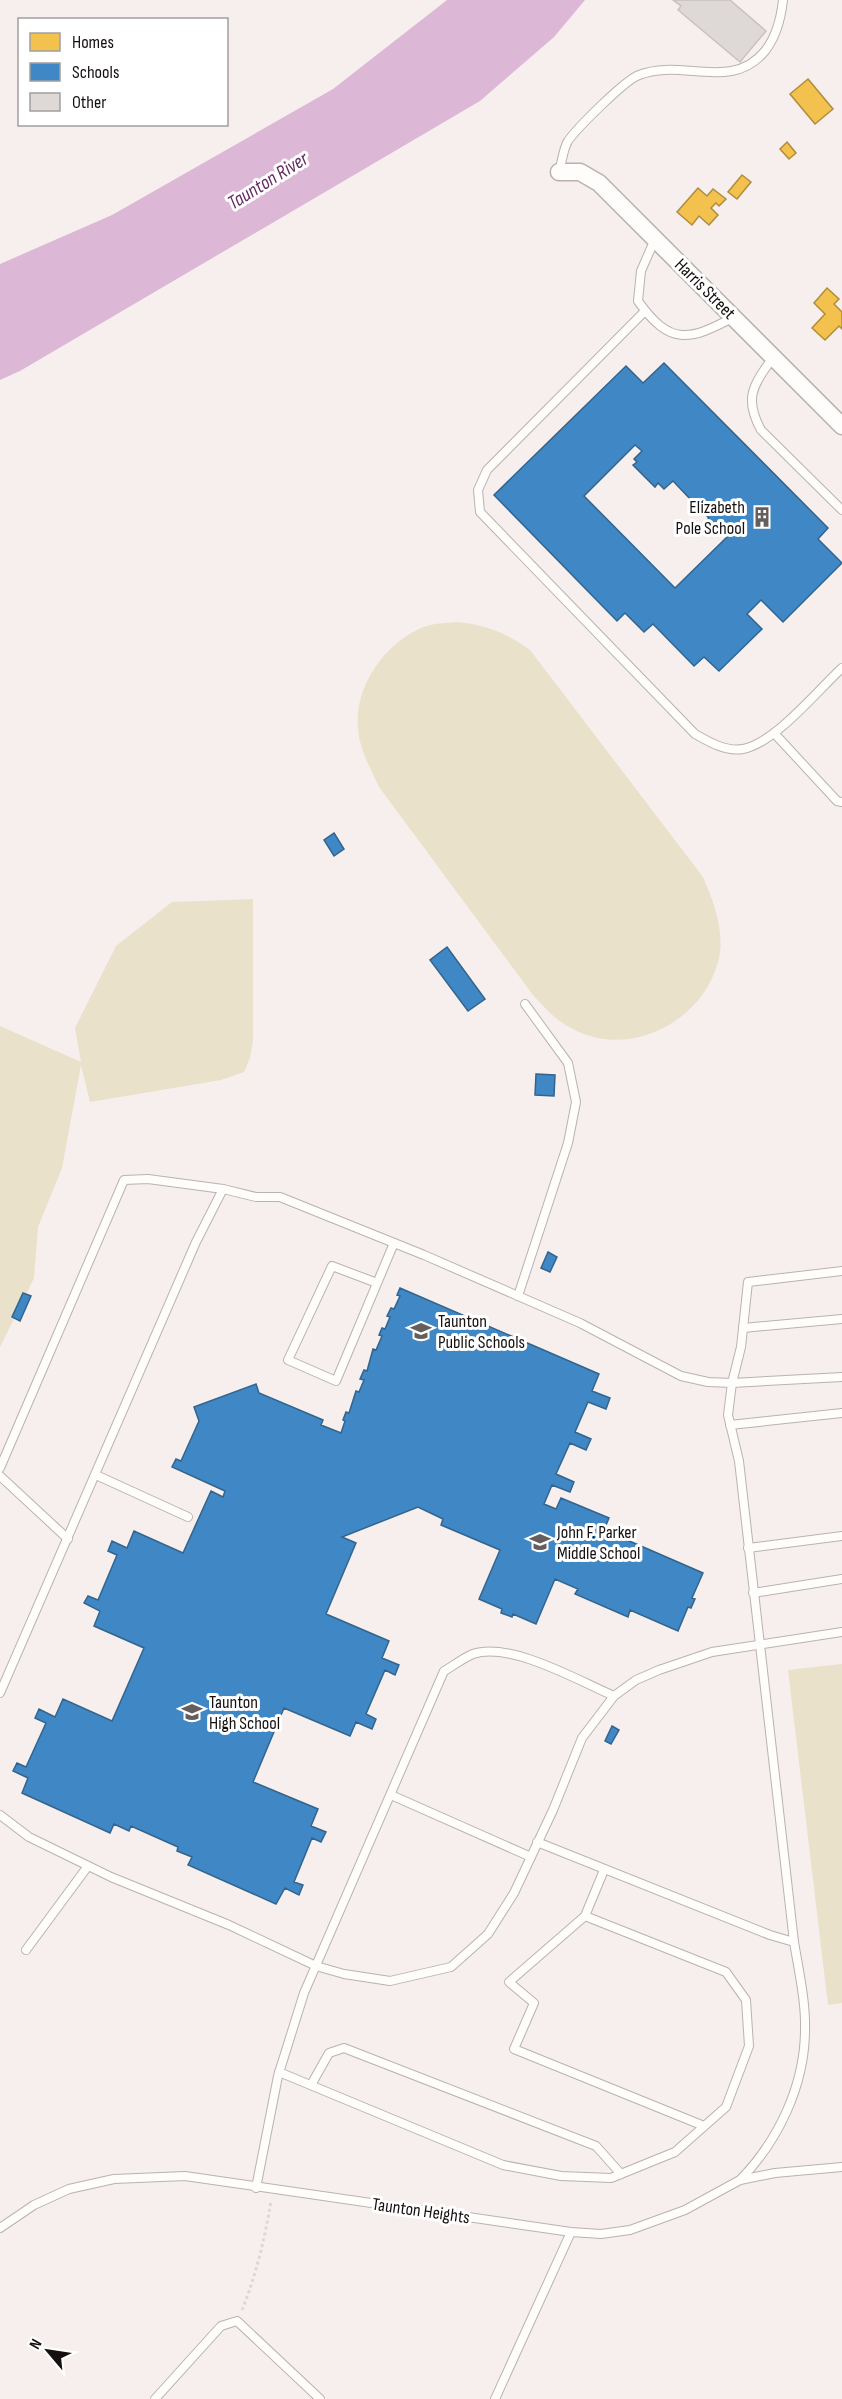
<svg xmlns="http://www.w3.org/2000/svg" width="842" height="2399" font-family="'Sofia Sans Condensed',sans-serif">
	<rect width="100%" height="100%" fill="#f7efed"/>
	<!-- green -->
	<g fill="#e9e1c9">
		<path d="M458,622C486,625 507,633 530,650L703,877C714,902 726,934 718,962C703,1019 635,1057 579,1032C560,1024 546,1010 533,995L379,787C370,767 359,749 358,727C354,684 390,636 430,625C439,623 449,623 458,622Z"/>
		<path d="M253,899V1040L250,1058L244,1072L221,1080L90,1102L81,1065L62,1168L38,1227L34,1278L0,1347V1026L81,1062L75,1028L116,946L172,902Z"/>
		<path d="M842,1664V2003L828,2005L788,1670Z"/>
	</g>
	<!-- water -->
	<path fill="#dcb8d6" d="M447,0H585L554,37L480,101L20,371L0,380V264L112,215L333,89Z"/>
	<!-- homes -->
	<g fill="#f2c14e" stroke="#b08c3b" stroke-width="1.5">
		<path d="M808,79L833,109L815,124L790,94Z"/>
		<path d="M787,142L796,153L789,159L780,149Z"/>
		<path d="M742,175L751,182L737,199L728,192Z"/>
		<path d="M698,188L707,196L713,189L726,199L719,206L716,203L711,208L718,215L709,225L699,216L692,225L677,212Z"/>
		<path d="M827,288L839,299L834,304L842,312V329L839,326L825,340L812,328L825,314L814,303Z"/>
	</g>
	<!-- schools -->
	<g fill="#3f88c5" stroke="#32648e" stroke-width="1.5" fill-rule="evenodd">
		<path d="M664,363L828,528L818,539L842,563L783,622L761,600L747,614L762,629L719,671L704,657L694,666L653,624L644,632L625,613L617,621L494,495L626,366L643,383ZM635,445L642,451L634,459L637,462L633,465L655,487L658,483L664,489L673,481L692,501L690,503L702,515L704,513L709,518L706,521L727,537L675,588L584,496Z"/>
		<path d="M334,833L344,849L334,856L324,840Z"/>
		<path d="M447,947L485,999L468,1011L430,960Z"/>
		<path d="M536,1074L555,1075L554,1096L535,1095Z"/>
		<path d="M548,1252L557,1257L550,1272L541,1268Z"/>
		<path d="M400,1288L599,1374L592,1391L610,1398L606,1409L588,1402L575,1432L591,1439L586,1450L570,1443L556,1474L574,1482L570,1492L552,1485L544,1504L556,1509L561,1498L609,1518L604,1530L703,1573L692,1598L695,1599L691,1608L688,1607L678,1631L630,1610L628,1617L575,1594L578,1589L555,1579L536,1624L513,1614L512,1617L501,1613L502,1609L479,1599L500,1550L441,1525L443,1519L418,1507L342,1537L356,1543L326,1614L389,1641L382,1658L399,1665L395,1675L385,1670L366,1714L376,1719L372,1729L356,1722L350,1736L284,1708L253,1782L318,1809L311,1826L326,1832L321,1842L312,1838L294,1882L303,1885L299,1895L285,1888L276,1904L188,1865L192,1857L177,1851L178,1847L131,1826L129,1831L114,1824L110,1833L22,1793L28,1778L13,1771L17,1763L26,1767L46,1723L35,1718L39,1709L55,1717L63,1699L112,1721L144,1648L94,1626L100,1611L84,1603L88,1596L98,1600L117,1555L108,1551L112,1541L127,1548L134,1531L183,1553L211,1491L223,1497L225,1491L172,1467L176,1459L181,1461L199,1421L194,1407L256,1384L259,1393L323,1420L321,1425L341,1433L345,1421L343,1420L346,1412L349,1413L356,1391L359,1392L364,1380L360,1379L364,1370L367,1371L373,1349L376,1350L382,1336L379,1335L382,1328L385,1329L390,1317L387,1316L391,1308L394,1309L400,1296L397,1295Z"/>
		<path d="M23,1293L31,1296L20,1321L12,1317Z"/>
		<path d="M612,1726L619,1730L611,1744L605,1741Z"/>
	</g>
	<!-- building -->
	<path fill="#ded8d6" stroke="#c7c1bf" stroke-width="1.5" d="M673,0H730L766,31L740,62L678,10L681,6Z"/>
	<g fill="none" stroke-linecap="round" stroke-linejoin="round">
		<!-- lane casing -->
		<g stroke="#b9b2b1" stroke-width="10">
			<g id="lane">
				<path d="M559,172C562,162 563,149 568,141C577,128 625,80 639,75C681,58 732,92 765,51C776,37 781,18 783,0"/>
				<path d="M655,239L641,271L638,301C670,346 689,341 734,317"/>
				<path d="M645,311L487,470L478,490L480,512L695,734C709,742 726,752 743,749C775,743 817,691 842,668"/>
				<path d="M773,357C754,385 743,397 761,430L842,510"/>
				<path d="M774,733L837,801L842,802"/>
				<path d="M842,1271L748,1282L741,1347L732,1383L842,1377"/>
				<path d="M377,1283L332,1266L288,1360L336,1381L394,1243"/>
				<path d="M518,1296L568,1143L576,1102L568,1063L525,1004"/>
				<path d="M743,1328L842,1319"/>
				<path d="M730,1425L842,1413"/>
				<path d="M0,1468L124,1180L148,1179L223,1189L256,1197H280L424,1255L580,1323L681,1376L708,1382L732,1383L728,1415L739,1461L794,1942C799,1972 806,2002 805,2032C804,2087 778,2141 740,2180"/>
				<path d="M96,1475L188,1517"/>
				<path d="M0,1476L68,1539"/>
				<path d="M748,1548L842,1536"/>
				<path d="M753,1593L842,1579"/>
				<path d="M0,1693L196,1242L223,1189"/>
				<path d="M391,1795L531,1857"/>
				<path d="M0,1815L29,1837L111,1877L229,1925L316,1966L344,1974L390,1981L451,1967L488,1934L514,1893L553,1810L582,1738L614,1696L636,1680L659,1670L712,1652L842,1632"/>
				<path d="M537,1842L770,1935L794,1942"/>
				<path d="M585,1916L509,1982L534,2003L514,2049L704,2126"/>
				<path d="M26,1950L88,1866"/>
				<path d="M279,2072L503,2165L561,2176L611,2178L675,2152L726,2107L749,2046L746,2000L726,1972L585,1916L604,1870"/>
				<path d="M311,2085L329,2053L344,2048L596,2146L621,2174"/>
				<path d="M256,2188L278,2076L304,1993L444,1671C453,1666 463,1658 473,1654C510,1641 579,1681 614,1696"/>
				<path d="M0,2228L34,2205L69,2189L114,2179L185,2176L571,2232L601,2234L630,2230L685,2210L740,2180L775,2173L842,2167"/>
				<path d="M155,2399L221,2326L237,2321L320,2399"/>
				<path d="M495,2399L571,2232"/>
			</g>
		</g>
		<!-- street casing -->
		<g stroke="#b9b2b1" stroke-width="19">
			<path id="street" d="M559,172H580L599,183L842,426"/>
		</g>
		<!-- path -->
		<path stroke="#dad8d8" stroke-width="3" stroke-dasharray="3 3" stroke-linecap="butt" d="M242,2310C256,2275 265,2238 271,2201"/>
		<!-- lane -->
		<use href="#lane" stroke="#fefdfc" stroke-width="8"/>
		<!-- street -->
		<use href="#street" stroke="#fefdfc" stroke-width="16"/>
	</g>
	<!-- icons -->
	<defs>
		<g id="building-bare" transform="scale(1.62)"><path d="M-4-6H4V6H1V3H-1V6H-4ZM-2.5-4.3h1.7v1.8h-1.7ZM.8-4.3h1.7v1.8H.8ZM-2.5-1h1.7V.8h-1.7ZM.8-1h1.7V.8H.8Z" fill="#645e5d" stroke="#fff" stroke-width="2.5" paint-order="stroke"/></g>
		<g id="school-bare" transform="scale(1.62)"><path d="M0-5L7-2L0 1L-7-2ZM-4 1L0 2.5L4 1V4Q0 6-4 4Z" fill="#645e5d" stroke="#fff" stroke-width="2.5" paint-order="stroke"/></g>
	</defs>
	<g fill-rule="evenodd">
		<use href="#building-bare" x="762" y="517"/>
		<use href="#school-bare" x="421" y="1331"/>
		<use href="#school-bare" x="540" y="1542"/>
		<use href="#school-bare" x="192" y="1712"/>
	</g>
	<g text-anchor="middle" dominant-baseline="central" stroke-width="6" stroke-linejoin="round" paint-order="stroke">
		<!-- street labels -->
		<g font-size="18" fill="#15100f" stroke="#fff">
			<text transform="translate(705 289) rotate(45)">Harris Street</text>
			<text transform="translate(421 2211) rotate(8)">Taunton Heights</text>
		</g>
		<!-- poi labels -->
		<g font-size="18" fill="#15100f" stroke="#fff" text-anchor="start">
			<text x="745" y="507" text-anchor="end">Elizabeth<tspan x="745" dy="21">Pole School</tspan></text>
			<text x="438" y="1321">Taunton<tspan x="438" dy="21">Public Schools</tspan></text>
			<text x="557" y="1532">John F. Parker<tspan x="557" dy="21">Middle School</tspan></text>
			<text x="209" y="1702">Taunton<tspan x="209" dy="21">High School</tspan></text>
		</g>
		<!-- water labels -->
		<g font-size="20" font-style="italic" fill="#652c63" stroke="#fff">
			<text transform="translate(268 181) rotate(-32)">Taunton River</text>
		</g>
	</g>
	<!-- legend -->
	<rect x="18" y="18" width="210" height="108" fill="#ffffff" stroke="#a19f9f" stroke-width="1.5"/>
	<rect x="30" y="33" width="30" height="18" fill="#f2c14e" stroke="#a19f9f" stroke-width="1.5"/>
	<text x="72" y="48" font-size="18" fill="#15100f">Homes</text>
	<rect x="30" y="63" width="30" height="18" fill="#3f88c5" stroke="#a19f9f" stroke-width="1.5"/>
	<text x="72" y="78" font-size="18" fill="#15100f">Schools</text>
	<rect x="30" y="93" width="30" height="18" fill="#ded8d6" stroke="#a19f9f" stroke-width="1.5"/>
	<text x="72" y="108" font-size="18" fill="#15100f">Other</text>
	<!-- north arrow -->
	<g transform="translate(48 2351) rotate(299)" stroke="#ffffff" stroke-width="4.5" paint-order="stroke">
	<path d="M0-4.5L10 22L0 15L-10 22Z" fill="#15100f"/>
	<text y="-9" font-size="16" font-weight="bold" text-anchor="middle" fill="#15100f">N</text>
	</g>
</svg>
